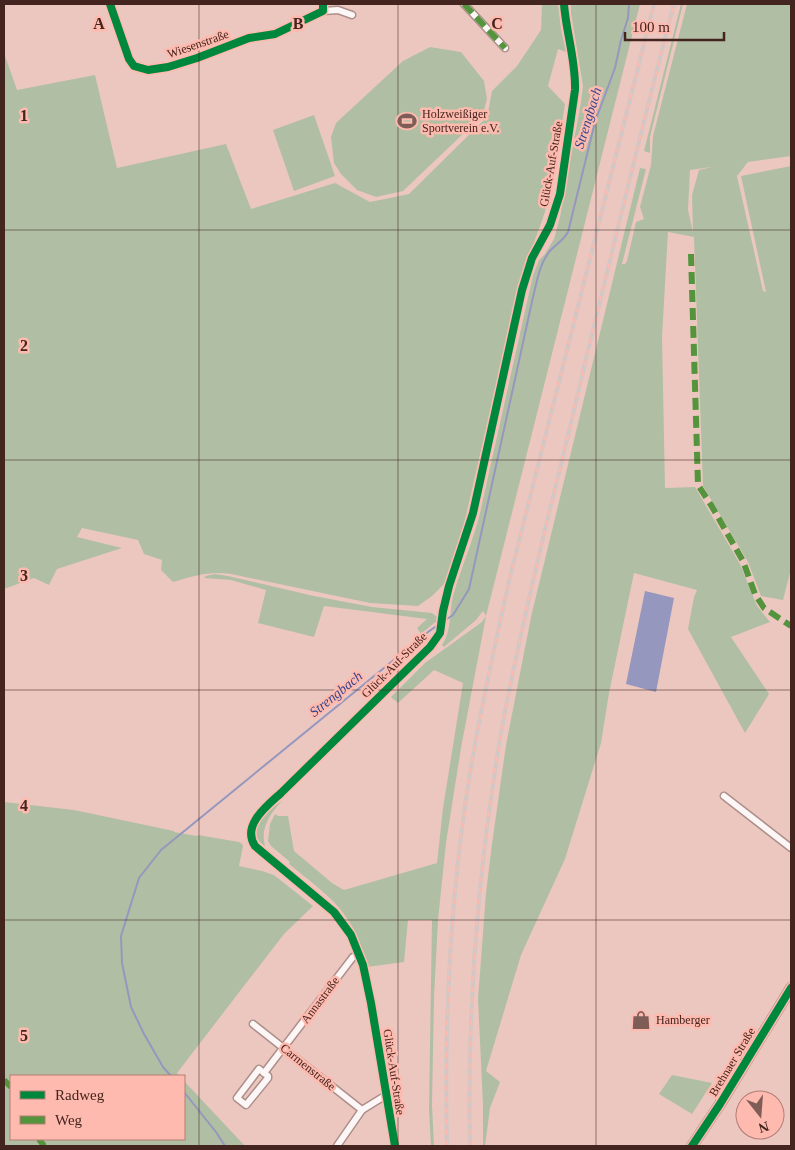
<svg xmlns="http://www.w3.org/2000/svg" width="795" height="1150" font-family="'Times New Roman',serif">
	<rect width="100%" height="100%" fill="#ecc7c0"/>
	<!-- green -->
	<g fill="#b0bfa3" fill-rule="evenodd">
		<path d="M542,4H558L561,29L566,52L558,49L548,86L565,104L552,189L543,218L521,278L461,537L444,584L432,596L418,606L370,603L231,574C209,571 194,576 173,582L161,570L162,560L144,554L138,540L82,528L77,537L122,548L57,569L49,585L34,578L4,589V53L17,90L95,75L117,168L226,144L251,209L335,183L370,202L409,194L487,117L492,91L517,66L541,30Z"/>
		<path d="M571,4H640L486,616L461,748L446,843L438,920L434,997L432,1105L434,1146H431L429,1110L432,920H408L404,962L367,967C362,949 357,932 346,917C334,898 307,879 289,864L290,862L271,846L268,841L270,824L275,814L278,816H288L294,851L332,883L344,890L437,863L443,808L463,683L434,670L398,703L391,697L425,663L482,622L486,616L483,611L476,620L444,647L442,645C452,630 449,613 453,596C461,568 473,541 480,513L533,275L539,260L545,254L554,239L560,217L581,102L583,86L571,13Z"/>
		<path d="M681,4H683L650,137V153L644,151Z"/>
		<path d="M687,4H791V156L748,162L737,176L763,291L766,292L741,176L791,166V569L783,600L761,596L748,562L703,486L694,237L668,232L662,337L665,488L695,487L740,564L757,606L770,622L731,637L769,694L745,733L688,629L694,597L697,590L634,573L609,693L601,743L565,859L521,955L486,1071L500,1082L490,1108L485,1146H483V1105L478,999L486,893L492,844L506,745L531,617L640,168L646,169L622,264H625L627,261L636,222L644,219L640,207L651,165L653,136ZM712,167L699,170L692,195L693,232L688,210L690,170Z"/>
		<path d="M430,47L461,52L484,81L487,99L483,115L403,191L376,197L357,190L341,174L334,163L331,137L336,123L403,61Z"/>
		<path d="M314,115L335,176L294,191L273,130Z"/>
		<path d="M215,574L228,576L314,596L372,607L432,613L437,617L436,622L434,623L421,634L417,628L427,619L324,606L314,637L258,623L266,590L231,580L204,578L206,576Z"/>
		<path d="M282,801C270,814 260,828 265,846C262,844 258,841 257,837C253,822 271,808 282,801Z"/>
		<path d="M4,802L74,810L174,831V832L197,836L198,835L239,842L242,844L243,846L239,866L262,871L274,875L313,906L284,934L177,1073L179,1076H11V1139H184V1081L245,1146H4Z"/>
		<path d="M672,1075L712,1083L692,1114L659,1094Z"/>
	</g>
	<!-- water -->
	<path fill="#9597be" d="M645,591L674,598L656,692L626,684Z"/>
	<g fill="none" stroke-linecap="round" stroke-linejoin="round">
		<!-- stream -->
		<g stroke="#9597be" stroke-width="2">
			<path d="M444,621L453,615L469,589L533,297C537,282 539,265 549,252C555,245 564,240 568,232L595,122L615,68L621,40L628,18L629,4"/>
			<path d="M171,1076L163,1067L144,1034L131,1007L122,963L121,936L139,878L161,850L428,632L438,625"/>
			<path d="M184,1092L216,1132L225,1146"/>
		</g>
		<!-- street casing -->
		<g stroke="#ad8f8a" stroke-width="9">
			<g id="street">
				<path d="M110,4L129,59L134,66L148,70L168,67L197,58L249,38L275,34L323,11V4"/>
				<path d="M464,4L505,48"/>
				<path d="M323,11L338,10L352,15"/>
				<path d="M724,796L791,848"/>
				<path d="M253,1024L362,1110"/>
				<path d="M259,1069L268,1076V1078L246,1105L237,1098Z"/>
				<path d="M264,1073L353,957L359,955"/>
				<path d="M337,1146L362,1110L383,1097L387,1096"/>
				<path d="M395,1146L371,1003L363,965L351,935L334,912L255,846C241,825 268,805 281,793L430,647L440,633L443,611L449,586L473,513L522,290L532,258L550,225L560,194L575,90C576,61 566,32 564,4"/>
			</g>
		</g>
		<!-- primary casing -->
		<g stroke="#ad8f8a" stroke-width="12">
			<path id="primary" d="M692,1146L720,1104L791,988"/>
		</g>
		<!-- street -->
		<use href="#street" stroke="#fcf7f6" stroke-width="6"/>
		<!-- primary -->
		<use href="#primary" stroke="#fcf7f6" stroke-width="10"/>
		<!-- rail casing -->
		<g stroke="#d2c7c5" stroke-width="4">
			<g id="rail">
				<path d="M447,1146C444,1021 450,896 470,773C481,706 496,639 511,573L654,4"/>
				<path d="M470,1146C467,1006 478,865 502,727C515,658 531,589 547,521C560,470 572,419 584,367C614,246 642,124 674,4"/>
			</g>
		</g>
		<!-- rail -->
		<use href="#rail" stroke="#febaae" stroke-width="2" stroke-dasharray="5.5" stroke-linecap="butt"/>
		<!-- quiet -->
		<g stroke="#53943d" stroke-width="6" stroke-dasharray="12 6" stroke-linecap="butt">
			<path d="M464,4L505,48"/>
			<path d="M691,254L698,485L711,505L743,561L755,594L764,608L791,626"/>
			<path d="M4,1080L11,1087"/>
			<path d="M39,1139L44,1146"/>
		</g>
		<!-- cycleway casing -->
		<g stroke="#febaae" stroke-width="11">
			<g id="cycleway">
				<path d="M110,4L129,59L134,66L148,70L168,67L197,58L249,38L275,34L323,11V4"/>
				<path d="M395,1146L371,1003L363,965L351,935L334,912L255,846C241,825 268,805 281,793L430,647L440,633L443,611L449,586L473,513L522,290L532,258L550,225L560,194L575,90C576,61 566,32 564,4"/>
				<path d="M692,1146L720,1104L791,988"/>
			</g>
		</g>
		<!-- cycleway -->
		<use href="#cycleway" stroke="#00873e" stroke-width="8"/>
	</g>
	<!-- grid -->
	<path fill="none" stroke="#44241f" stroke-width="1" stroke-opacity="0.55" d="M199,4V1146M398,4V1146M596,4V1146M4,230H791M4,460H791M4,690H791M4,920H791"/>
	<!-- icons -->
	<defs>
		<g id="stadium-bare" transform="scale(1.5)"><path d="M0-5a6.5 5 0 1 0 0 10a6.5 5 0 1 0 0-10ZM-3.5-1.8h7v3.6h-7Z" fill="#7f5d57" stroke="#febaae" stroke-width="2.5" paint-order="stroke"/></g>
		<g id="shop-bare" transform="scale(1.5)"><path d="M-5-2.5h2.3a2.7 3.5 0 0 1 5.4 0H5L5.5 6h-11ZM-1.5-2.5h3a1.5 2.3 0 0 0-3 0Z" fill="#7f5d57" stroke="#febaae" stroke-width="2.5" paint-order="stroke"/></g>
	</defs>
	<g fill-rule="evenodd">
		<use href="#stadium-bare" x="407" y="121"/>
		<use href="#shop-bare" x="641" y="1020"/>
	</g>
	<g text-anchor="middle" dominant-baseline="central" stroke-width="5" stroke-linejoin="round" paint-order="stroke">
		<!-- street labels -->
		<g font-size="12" fill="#44241f" stroke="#febaae">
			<text transform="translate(198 44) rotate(-19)">Wiesenstraße</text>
			<text transform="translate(551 164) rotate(-80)">Glück-Auf-Straße</text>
			<text transform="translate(394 665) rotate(-45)">Glück-Auf-Straße</text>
			<text transform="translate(320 1000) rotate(-53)">Annastraße</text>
			<text transform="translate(732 1062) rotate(-59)">Brehnaer Straße</text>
			<text transform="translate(308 1067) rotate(39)">Carmenstraße</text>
			<text transform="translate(394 1072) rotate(81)">Glück-Auf-Straße</text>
		</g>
		<!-- poi labels -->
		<g font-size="12" fill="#44241f" stroke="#febaae" text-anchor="start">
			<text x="422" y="114">Holzweißiger<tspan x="422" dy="14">Sportverein e.V.</tspan></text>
			<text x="656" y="1020">Hamberger</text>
		</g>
		<!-- water labels -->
		<g font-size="14" font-style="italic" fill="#34468e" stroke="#febaae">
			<text transform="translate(588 118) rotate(-73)">Strengbach</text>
			<text transform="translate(336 694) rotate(-39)">Strengbach</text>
		</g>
	</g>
	<g font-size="16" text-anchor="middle" font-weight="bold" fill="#44241f" stroke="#febaae" stroke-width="5" stroke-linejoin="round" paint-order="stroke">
		<text x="99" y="29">A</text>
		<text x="298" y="29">B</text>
		<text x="497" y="29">C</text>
		<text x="24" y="121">1</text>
		<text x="24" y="351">2</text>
		<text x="24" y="581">3</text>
		<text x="24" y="811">4</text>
		<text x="24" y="1041">5</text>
	</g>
	<!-- border -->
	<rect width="795" height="1150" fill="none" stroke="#44241f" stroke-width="10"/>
	<!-- legend -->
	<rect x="10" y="1075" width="175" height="65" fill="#febaae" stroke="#b47e75"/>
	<rect x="20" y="1091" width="25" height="8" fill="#00873e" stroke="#b47e75"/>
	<text x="55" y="1100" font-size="15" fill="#44241f">Radweg</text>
	<rect x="20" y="1116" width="25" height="8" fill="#53943d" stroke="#b47e75"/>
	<text x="55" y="1125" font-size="15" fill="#44241f">Weg</text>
	<!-- north arrow -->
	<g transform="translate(760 1115) rotate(163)"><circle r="24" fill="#febaae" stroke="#b47e75"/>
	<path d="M0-4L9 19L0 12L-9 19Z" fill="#7f5d57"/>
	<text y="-8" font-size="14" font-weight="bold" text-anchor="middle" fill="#44241f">N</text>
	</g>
	<!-- scale -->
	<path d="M625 32v8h99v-8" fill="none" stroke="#44241f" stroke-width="2.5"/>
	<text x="632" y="32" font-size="15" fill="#44241f" stroke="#febaae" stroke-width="4" paint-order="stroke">100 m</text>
</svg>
